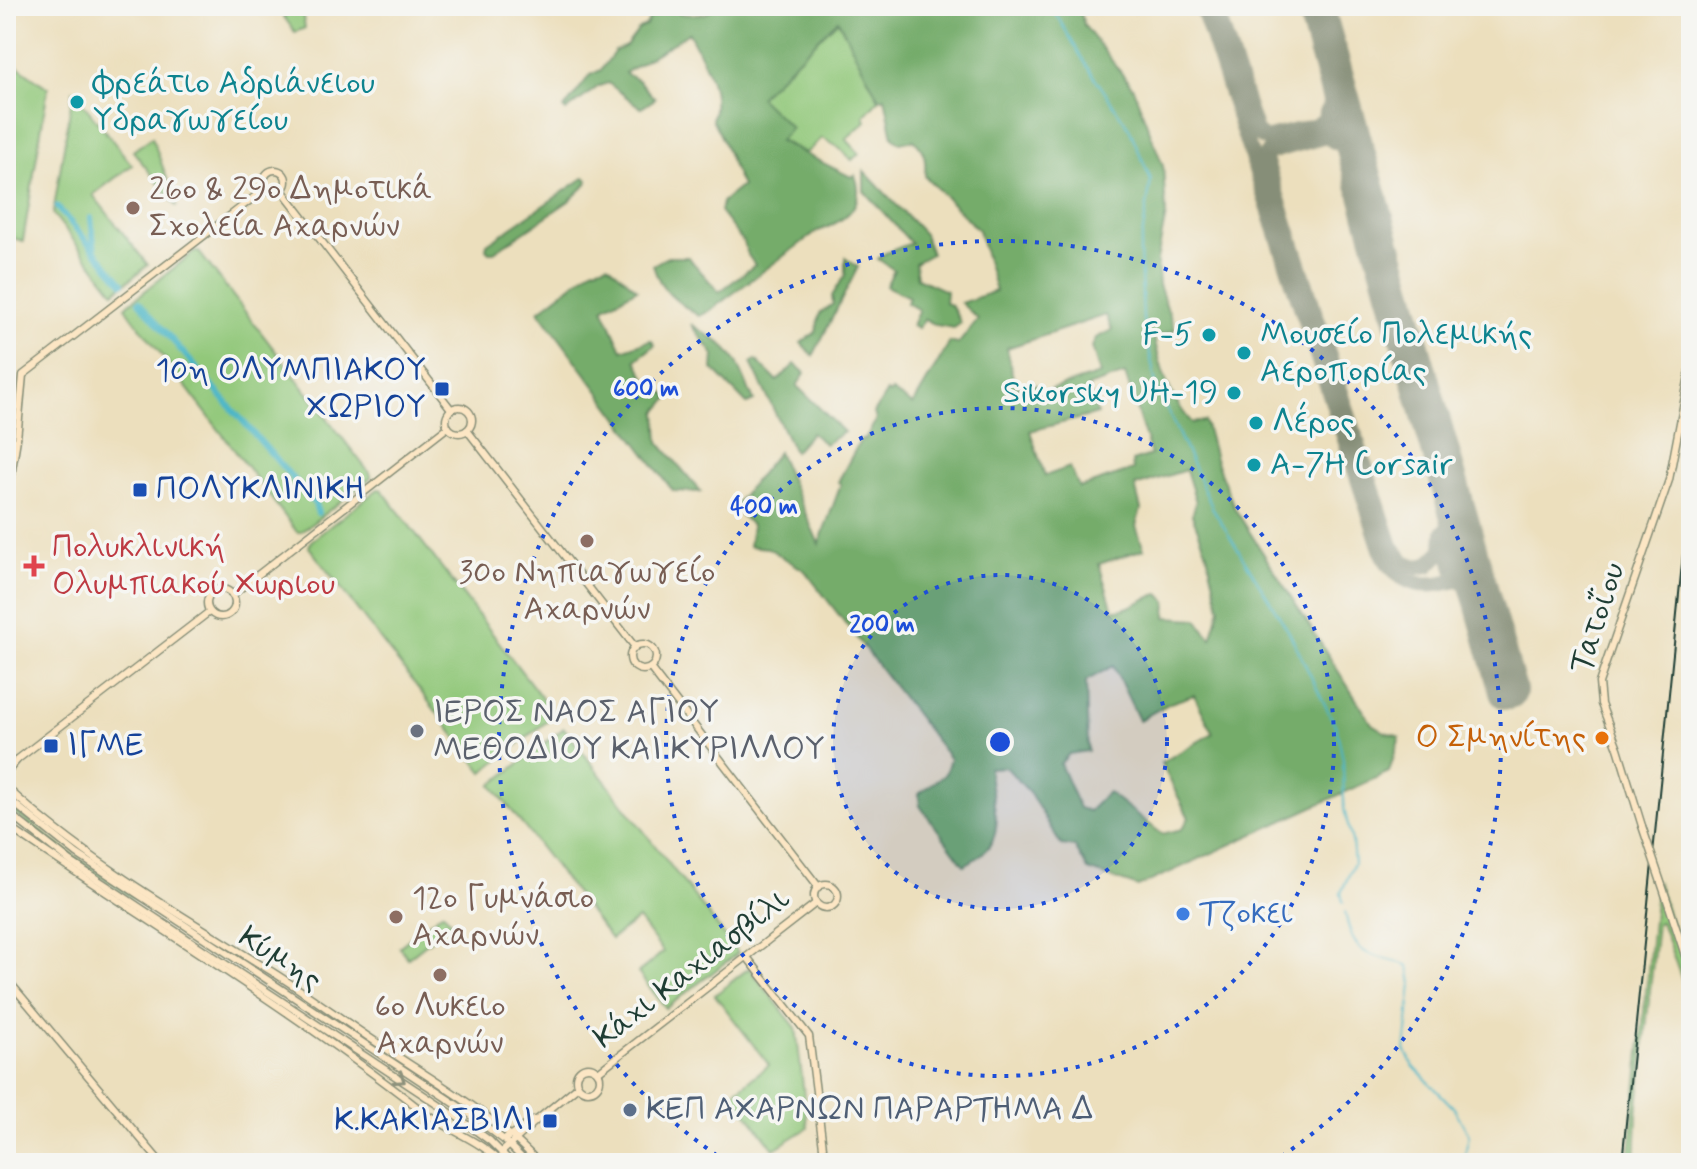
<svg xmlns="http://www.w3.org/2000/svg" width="1697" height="1169" font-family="Mynerve,sans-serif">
	<rect width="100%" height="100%" fill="#f6f6f2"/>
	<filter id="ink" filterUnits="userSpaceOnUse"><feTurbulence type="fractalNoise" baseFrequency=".0125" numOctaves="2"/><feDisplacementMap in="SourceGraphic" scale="16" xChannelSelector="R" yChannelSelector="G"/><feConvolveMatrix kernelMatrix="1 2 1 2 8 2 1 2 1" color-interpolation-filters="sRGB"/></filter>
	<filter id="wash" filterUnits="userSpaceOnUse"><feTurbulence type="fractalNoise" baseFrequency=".006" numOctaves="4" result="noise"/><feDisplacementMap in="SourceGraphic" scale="32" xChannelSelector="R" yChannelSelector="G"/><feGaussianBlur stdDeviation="1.8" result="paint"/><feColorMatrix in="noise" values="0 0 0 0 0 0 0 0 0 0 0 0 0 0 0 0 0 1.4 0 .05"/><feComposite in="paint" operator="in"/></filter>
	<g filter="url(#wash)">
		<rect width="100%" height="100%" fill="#ecdfbd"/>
		<!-- green -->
		<g fill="#92c87a" stroke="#588257" stroke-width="2">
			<path d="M276,6H301L305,28L295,32Z"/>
			<path d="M838,20L879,99L864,116L866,121L846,139L859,153L852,160L838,147L822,138L806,153L779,140L759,97Z"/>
			<path d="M6,58L48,88L23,241L6,236Z"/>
			<path d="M73,91L132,165L93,195L148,265L114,292L53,214Z"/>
			<path d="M152,137L177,207L133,151Z"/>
			<path d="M194,252H199L371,475V478L301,532H297L125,307Z"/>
			<path d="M378,489L382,490L555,715L483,772L309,547L311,541Z"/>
			<path d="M564,728L738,953L666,1008L638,973L663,952L638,919L611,939L492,785Z"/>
			<path d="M6,801L52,840L145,904L131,898L50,843L6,806Z"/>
			<path d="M1657,881L1691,983V1005L1661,922L1657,923L1637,1115L1635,1163H1629Z"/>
			<path d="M443,912L452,923L408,958L399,947Z"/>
			<path d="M749,968L796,1028L808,1128L774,1149L732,1094L769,1065L715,995Z"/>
		</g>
		<!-- forest -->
		<g fill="#75ac6a" stroke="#4a744f" stroke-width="2" fill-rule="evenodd">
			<path d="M655,6C669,6 668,9 680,13C688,16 698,14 707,13L714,6H1079L1084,25L1133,88L1163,166L1166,214L1157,260L1159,285L1175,330L1154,337C1161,370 1169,397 1192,423L1205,421L1215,459L1235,509L1372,724L1385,732L1400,737L1389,772L1138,887L1088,870L1075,847L1061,845L1030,793L1006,767L989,768C991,812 1014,841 964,865L920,806L919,794L945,774L950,759L805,571L768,548L749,546L752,526L733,507L778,452L819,544L841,484L838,482L861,439L865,440L876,420L874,413L887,392L890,394L892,391L913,405L950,342L958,344L978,319L961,303L996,291L978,230L925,176C926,160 926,152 914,140L900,143L893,137L885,97L879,99L838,20L759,97L791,128L779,141L851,177L855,175C867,207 843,222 816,232L708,312L699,316C677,302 660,291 653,265L667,257H688L719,292L755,265L748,255L744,243L720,212L722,202L742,186C730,164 726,141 712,120C721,88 703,62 689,33L625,73L639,81L655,99L641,108L608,83L599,86L566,111L564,109L590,75L601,70L615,51L626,46L639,29L646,26ZM1106,315L1112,330L1096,338L1092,347L1100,374L1043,392L1035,384L1018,387L1014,383L1007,348ZM1125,374L1151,455L1132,461L1133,470L1079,488L1070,467L1045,476L1030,431L1097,414L1088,387ZM1186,470L1196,502L1192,515L1206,550L1220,608L1211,639L1197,619L1166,617L1167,601L1159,594C1143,598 1129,611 1113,610L1099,564L1144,549L1136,526L1141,509L1135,486ZM1113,666L1139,720L1170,703L1194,695L1213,733L1161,763L1189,818L1182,829L1162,834L1108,792L1089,811L1079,808L1060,764L1069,754L1088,751L1086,681Z"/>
			<path d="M864,171L924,234L931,254L915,263L917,278L946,291L945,303L951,305L961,323L954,328L936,325L925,319L918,328L912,325L919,310L907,303L909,297L886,286L894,270L878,259L885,253L911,243L864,191Z"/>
			<path d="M585,177L588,180L587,184L569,201L494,252H489L486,249L487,244Z"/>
			<path d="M845,258L858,267L813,356L801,343L816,332L820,313L833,304L832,296L845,275Z"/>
			<path d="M608,264L637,289L603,308L622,350L651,340L655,345L636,360L647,381L670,397L657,412L659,442L701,492L673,491L539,311L592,269Z"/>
			<path d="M691,324L723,345L737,362L754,401L747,404L713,369L714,355Z"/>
			<path d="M756,360L777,381L795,364L805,373L797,386L844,432L825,444L811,433L794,452L751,363Z"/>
		</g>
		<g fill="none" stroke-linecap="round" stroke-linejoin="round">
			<!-- stream -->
			<g stroke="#49b5c6" stroke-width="2">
				<path d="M1051,6L1085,63L1129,128L1151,180L1140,250L1143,319L1156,385L1213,509L1289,632L1336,727L1343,759L1344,809L1352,841L1354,863L1341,893L1343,902"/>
				<path d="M1345,912C1355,963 1370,951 1409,966L1412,984L1405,1050L1414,1067L1454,1108L1469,1135L1463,1163"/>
			</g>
			<!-- canal -->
			<g stroke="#49b5c6" stroke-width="6">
				<path d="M57,207L123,283"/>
				<path d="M91,218L95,251"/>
				<path d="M139,302L315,504L318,513"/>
			</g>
			<!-- taxiway -->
			<g stroke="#868e78" stroke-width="16">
				<path d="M1202,6L1383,555C1402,587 1423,589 1457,580L1446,537"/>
				<path d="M1215,6L1256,132L1265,139L1316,126L1325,120L1326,112L1334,141L1326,136L1269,152L1265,156L1266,162L1391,546L1405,563L1418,567L1428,565L1443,550L1444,532"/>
			</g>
			<!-- runway -->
			<path stroke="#868e78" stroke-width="38" d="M1315,6L1508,691"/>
		</g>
	</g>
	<g filter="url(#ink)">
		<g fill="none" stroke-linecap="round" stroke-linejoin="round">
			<!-- secondary casing -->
			<g stroke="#868e78" stroke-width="9">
				<g id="secondary">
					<circle cx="275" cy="181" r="11"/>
					<path d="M282,190L451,409"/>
					<circle cx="459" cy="420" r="13"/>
					<path d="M467,430L635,647"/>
					<path d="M6,506L17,439L23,375L266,188"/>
					<circle cx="221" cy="603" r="14"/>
					<path d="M232,595L448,427"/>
					<circle cx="643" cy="657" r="13"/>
					<path d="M650,668L818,886"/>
					<path d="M6,773L18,759L209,612"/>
					<path d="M6,787C85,860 181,915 271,971C311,996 349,1025 388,1050C440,1085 497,1117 539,1163"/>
					<path d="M6,797L77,854L466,1111L504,1140L527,1163"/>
					<path d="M6,811L71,862L460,1119L490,1141L512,1163"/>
					<path d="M6,825C144,920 289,1007 421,1110C447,1130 480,1140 502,1163"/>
					<path d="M1642,826L1618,748L1601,704L1599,683L1669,480L1691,365"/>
					<circle cx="826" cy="896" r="12"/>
					<path d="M1669,906L1691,974"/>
					<path d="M747,957L809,1036L825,1163"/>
					<path d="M6,978L161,1163"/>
					<circle cx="588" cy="1079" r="12"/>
					<path d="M598,1072L816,903"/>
					<path d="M507,1138L534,1120"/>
					<path d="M502,1152L538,1119L578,1086"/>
				</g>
			</g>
			<!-- secondary -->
			<use href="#secondary" stroke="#fce6c4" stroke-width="6"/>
			<!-- rail -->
			<path stroke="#1f3d34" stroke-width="2" d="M1622,1163L1691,474"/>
			<!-- secondary-bridge casing -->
			<g stroke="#868e78" stroke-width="9" stroke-linecap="butt">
				<path id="secondary-bridge" d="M1642,826L1669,906"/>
			</g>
			<!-- secondary-bridge -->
			<use href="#secondary-bridge" stroke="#fce6c4" stroke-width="6"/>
		</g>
		<!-- one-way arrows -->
		<defs><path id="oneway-chevron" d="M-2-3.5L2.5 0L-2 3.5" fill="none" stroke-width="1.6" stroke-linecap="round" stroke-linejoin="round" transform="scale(2)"/></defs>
		<use stroke="#8e927c" href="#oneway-chevron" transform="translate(400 1079) rotate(33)"/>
	</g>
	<!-- distance rings -->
	<circle cx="1000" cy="742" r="167" fill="#1d4ed8" fill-opacity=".12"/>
	<g fill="none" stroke="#1d4ed8" stroke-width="4" stroke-dasharray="4 8">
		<circle cx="1000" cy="742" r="167"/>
		<circle cx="1000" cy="742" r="334"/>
		<path d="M727 1162A501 501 0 1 1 1273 1162"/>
	</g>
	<!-- markers -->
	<g fill="#0f9aa8" stroke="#f6f6f2" stroke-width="3">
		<circle cx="77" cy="102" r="8"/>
		<circle cx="1209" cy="335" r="8"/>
		<circle cx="1244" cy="353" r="8"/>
		<circle cx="1234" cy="393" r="8"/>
		<circle cx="1256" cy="423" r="8"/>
		<circle cx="1254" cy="465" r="8"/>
	</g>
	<g fill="#8d6e63" stroke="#f6f6f2" stroke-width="3">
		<circle cx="133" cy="208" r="8"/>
		<circle cx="587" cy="541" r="8"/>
		<circle cx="396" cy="917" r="8"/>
		<circle cx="440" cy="975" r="8"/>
	</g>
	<g fill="#1a4fb4" stroke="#f6f6f2" stroke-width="3">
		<rect x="434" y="381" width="16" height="16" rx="4"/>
		<rect x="132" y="482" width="16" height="16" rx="4"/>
		<rect x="43" y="738" width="16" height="16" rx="4"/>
		<rect x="542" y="1113" width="16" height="16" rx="4"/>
	</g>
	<path fill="#e0444e" stroke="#f6f6f2" stroke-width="3" d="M30 554h8v8h8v8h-8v8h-8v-8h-8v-8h8z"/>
	<circle fill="#6b7280" stroke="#f6f6f2" stroke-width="3" cx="417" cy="731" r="8"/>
	<circle fill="#e8710a" stroke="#f6f6f2" stroke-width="3" cx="1602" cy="738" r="8"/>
	<circle fill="#3f7fe0" stroke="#f6f6f2" stroke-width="3" cx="1183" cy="914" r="8"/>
	<circle fill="#5c6f8a" stroke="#f6f6f2" stroke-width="3" cx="630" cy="1110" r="8"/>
	<g text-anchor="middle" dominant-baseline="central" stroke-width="7" stroke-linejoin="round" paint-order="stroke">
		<!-- culture labels -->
		<g font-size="32" fill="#0d838f" stroke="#f6f6f2" text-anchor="start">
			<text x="93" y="84">Φρεάτιο Αδριάνειου<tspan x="93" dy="37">Υδραγωγείου</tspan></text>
			<text x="1193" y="335" text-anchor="end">F-5</text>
			<text x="1260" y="335">Μουσείο Πολεμικής<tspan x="1260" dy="37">Αεροπορίας</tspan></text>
			<text x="1218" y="393" text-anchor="end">Sikorsky UH-19</text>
			<text x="1272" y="423">Λέρος</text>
			<text x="1270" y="465">A-7H Corsair</text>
		</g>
		<!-- education labels -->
		<g font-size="32" fill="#785e54" stroke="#f6f6f2" text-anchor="start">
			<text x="149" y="190">26ο &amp; 29ο Δημοτικά<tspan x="149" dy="37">Σχολεία Αχαρνών</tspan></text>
			<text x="587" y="573" text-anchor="middle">30ο Νηπιαγωγείο<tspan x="587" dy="37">Αχαρνών</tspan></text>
			<text x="412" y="899">12ο Γυμνάσιο<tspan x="412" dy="37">Αχαρνών</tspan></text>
			<text x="440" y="1007" text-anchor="middle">6ο Λυκειο<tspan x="440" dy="37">Αχαρνών</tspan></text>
		</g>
		<!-- transit labels -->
		<g font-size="32" fill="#164399" stroke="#f6f6f2" text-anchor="end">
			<text x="426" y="371">10η ΟΛΥΜΠΙΑΚΟΥ<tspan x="426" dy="37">ΧΩΡΙΟΥ</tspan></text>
			<text x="156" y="490" text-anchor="start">ΠΟΛΥΚΛΙΝΙΚΗ</text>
			<text x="67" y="746" text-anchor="start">ΙΓΜΕ</text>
			<text x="534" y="1121">Κ.ΚΑΚΙΑΣΒΙΛΙ</text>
		</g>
		<!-- health labels -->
		<g font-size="32" fill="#be3a42" stroke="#f6f6f2" text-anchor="start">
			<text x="52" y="548">Πολυκλινική<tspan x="52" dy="37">Ολυμπιακού Χωριου</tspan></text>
		</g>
		<!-- street labels -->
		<g font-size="32" fill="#1f3d34" stroke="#f6f6f2">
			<text transform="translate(1598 618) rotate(-72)">Τατοΐου</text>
			<text transform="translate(280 959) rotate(33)">Κύμης</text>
			<text transform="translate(692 969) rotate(-38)">Κάχι Καχιασβίλι</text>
		</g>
		<!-- worship labels -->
		<g font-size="32" fill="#5b616d" stroke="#f6f6f2" text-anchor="start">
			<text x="433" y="713">ΙΕΡΟΣ ΝΑΟΣ ΑΓΙΟΥ<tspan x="433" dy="37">ΜΕΘΟΔΙΟΥ ΚΑΙ ΚΥΡΙΛΛΟΥ</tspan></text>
		</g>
		<!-- food labels -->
		<g font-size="32" fill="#c56008" stroke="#f6f6f2" text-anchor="end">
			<text x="1586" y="738">Ο Σμηνίτης</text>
		</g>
		<!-- shop labels -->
		<g font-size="32" fill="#366cbe" stroke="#f6f6f2" text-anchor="start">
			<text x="1199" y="914">Τζοκει</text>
		</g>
		<!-- service labels -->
		<g font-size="32" fill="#4e5e75" stroke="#f6f6f2" text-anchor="start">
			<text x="646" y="1110">ΚΕΠ ΑΧΑΡΝΩΝ ΠΑΡΑΡΤΗΜΑ Δ</text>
		</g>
	</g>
	<circle cx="1000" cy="742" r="12" fill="#1d4ed8" stroke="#f6f6f2" stroke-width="4"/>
	<g font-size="24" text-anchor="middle" font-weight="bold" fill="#1d4ed8" stroke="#f6f6f2" stroke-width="7" stroke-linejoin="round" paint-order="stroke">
		<text x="646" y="396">600 m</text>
		<text x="764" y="514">400 m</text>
		<text x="882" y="632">200 m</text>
	</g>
	<!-- margin -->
	<rect width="1697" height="1169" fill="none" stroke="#f6f6f2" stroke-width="32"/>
</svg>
